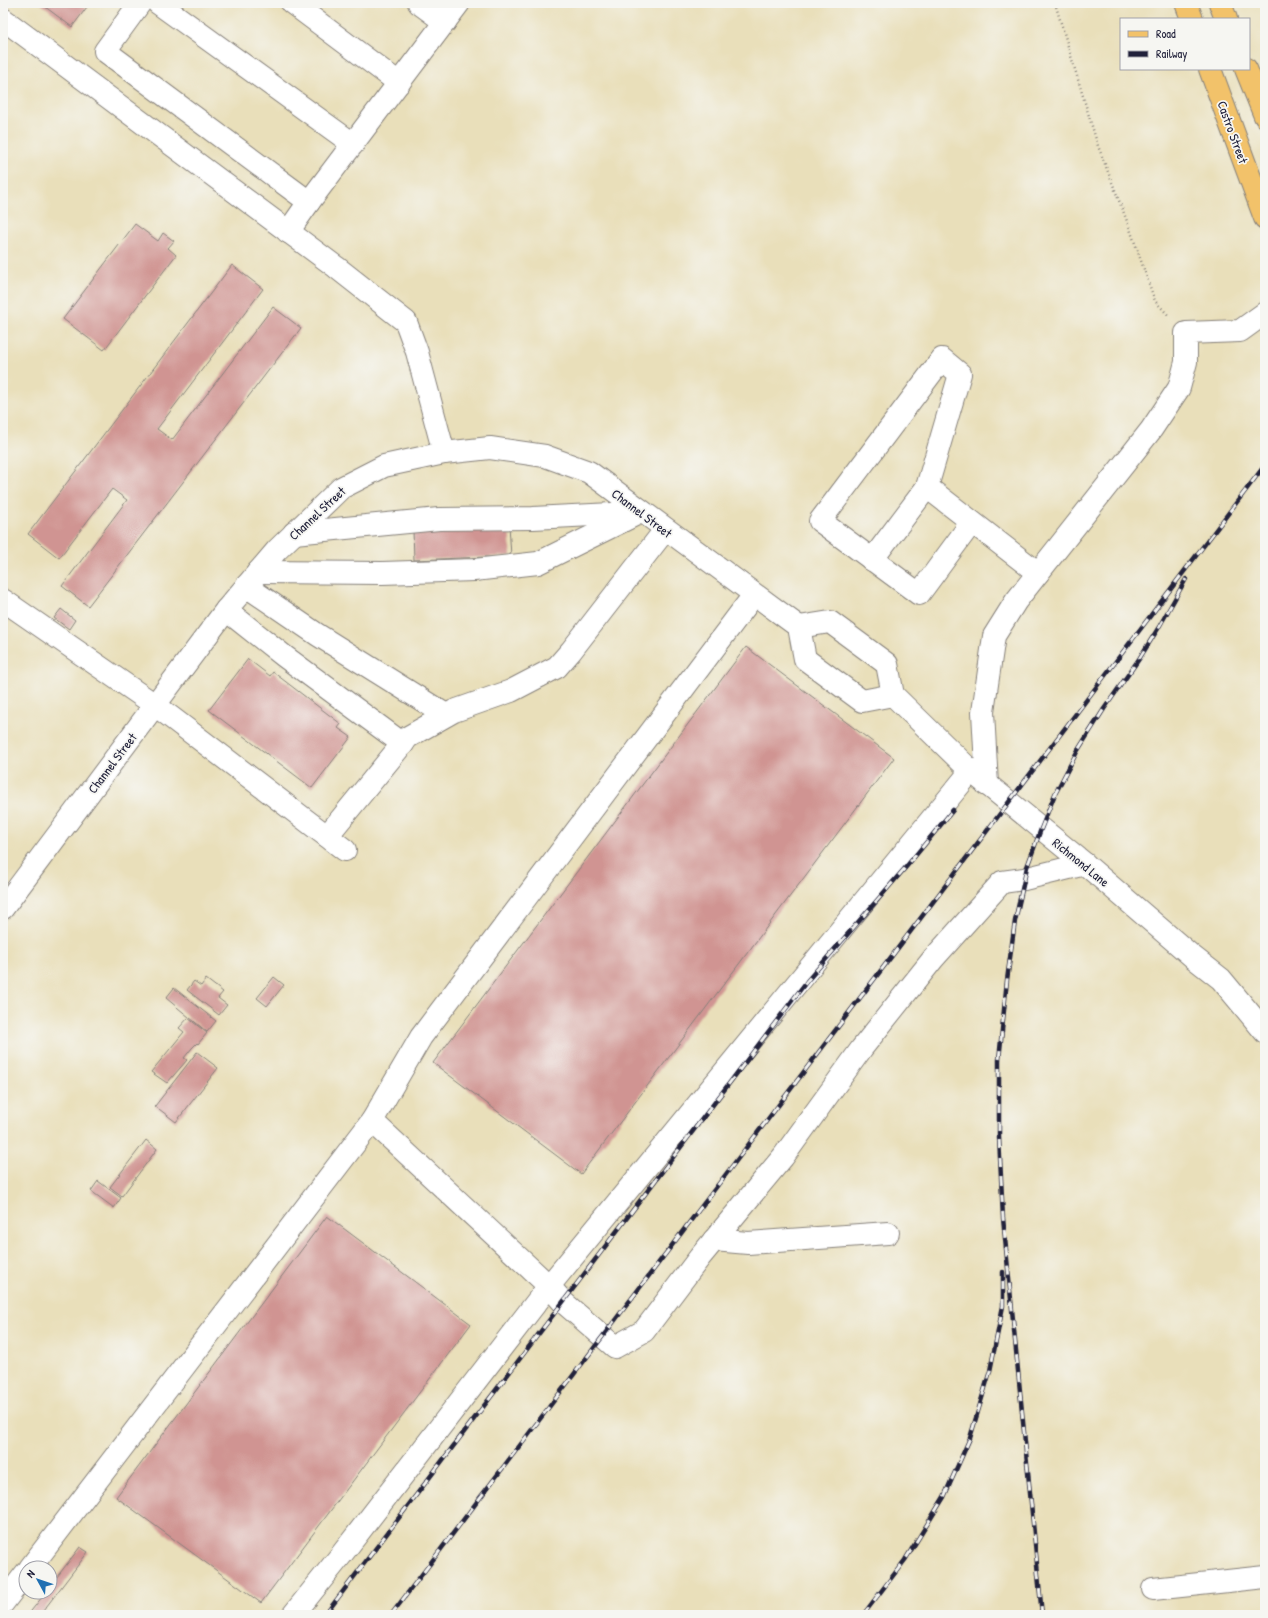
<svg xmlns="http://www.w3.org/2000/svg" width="1268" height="1618" font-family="'Patrick Hand',sans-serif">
	<rect width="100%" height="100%" fill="#f6f6f2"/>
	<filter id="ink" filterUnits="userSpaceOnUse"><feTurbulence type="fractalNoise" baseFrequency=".025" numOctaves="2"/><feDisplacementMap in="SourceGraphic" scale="8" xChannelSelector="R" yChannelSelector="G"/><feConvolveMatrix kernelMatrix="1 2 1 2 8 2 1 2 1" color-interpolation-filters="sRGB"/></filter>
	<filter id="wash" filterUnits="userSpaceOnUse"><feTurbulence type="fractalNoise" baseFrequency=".012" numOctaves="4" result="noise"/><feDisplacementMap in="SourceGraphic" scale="16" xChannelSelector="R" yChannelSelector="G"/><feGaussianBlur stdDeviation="0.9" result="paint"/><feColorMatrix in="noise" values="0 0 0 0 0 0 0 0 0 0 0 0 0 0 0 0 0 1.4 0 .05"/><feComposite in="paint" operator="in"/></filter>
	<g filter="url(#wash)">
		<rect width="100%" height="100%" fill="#e9dfba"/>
		<g id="blocks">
			<!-- building -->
			<g fill="#d09492">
				<path d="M40,3H90L72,27Z"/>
				<path d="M135,224L158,241L163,233L174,241L168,248L176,255L104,350L63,319Z"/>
				<path d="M232,265L263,289L157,429L172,440L273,307L301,328L88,606L62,586L127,500L112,489L59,558L28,534Z"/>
				<path d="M509,525L511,556L414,560L413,529Z"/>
				<path d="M61,609L75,620L69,629L54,618Z"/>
				<path d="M746,647L894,758L581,1174L433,1063Z"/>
				<path d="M248,659L270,676L273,672L341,724L338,728L351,737L312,788L209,710Z"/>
				<path d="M274,977L284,985L267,1006L257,998Z"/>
				<path d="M206,979L223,992L218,998L227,1005L219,1015L187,990L194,981L201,986Z"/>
				<path d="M174,988L216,1021L207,1032L166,998Z"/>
				<path d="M188,1018L207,1033L198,1044L197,1043L192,1048L184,1058L187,1060L167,1083L151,1072L184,1032L179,1028Z"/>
				<path d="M197,1052L218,1068L176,1122L155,1106Z"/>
				<path d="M146,1140L157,1149L122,1196L110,1187Z"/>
				<path d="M98,1181L121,1198L114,1208L91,1191Z"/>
				<path d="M327,1216L471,1324L261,1603L116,1497Z"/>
				<path d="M80,1547L88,1552L40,1615H28L46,1592H50V1586Z"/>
			</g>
		</g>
	</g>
	<g filter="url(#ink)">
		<use href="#blocks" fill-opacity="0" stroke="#86807a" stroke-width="1"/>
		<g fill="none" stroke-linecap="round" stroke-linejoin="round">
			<!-- minor casing -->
			<g stroke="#86807a" stroke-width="24">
				<g id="minor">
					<path d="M140,3L105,51L309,202"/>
					<path d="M158,3L353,144"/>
					<path d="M292,3L399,83"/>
					<path d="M419,3L445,22"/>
					<path d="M3,19L336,267L406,322L417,352L444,453"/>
					<path d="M288,232L309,202L459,3"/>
					<path d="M972,522L919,594L820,521L942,359L960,374L927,487L1038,573"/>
					<path d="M294,533L439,519L533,518L632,513"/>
					<path d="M872,560L927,487"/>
					<path d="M258,572L382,573L474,570L538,563L641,512"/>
					<path d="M246,586L318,635L446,715"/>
					<path d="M754,595L421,1037L372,1121L549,1286L563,1302L615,1347L644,1331L700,1257L783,1157L862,1048L933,959L1002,882L1024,879L1085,864"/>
					<path d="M3,600L155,705L345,850"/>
					<path d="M226,610L284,656L403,744"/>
					<path d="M799,627L830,622L887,664L893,695L971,771L1085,864L1193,957L1221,979L1265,1032"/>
					<path d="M987,785L983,712L994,636L1016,601L1151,430L1179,388L1186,362V333L1240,331L1265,313"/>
					<path d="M327,836L408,737L454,711L511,691L557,667L571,651L665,530"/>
					<path d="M3,908L226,610L277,550L341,488L384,466L444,453L490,448L545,456L589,472L799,627L805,659L862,701L893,695"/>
					<path d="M714,1240L748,1243L888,1233"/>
					<path d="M30,1568L372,1121"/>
					<path d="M1153,1589L1265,1577"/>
					<path d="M3,1603L26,1573"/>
					<path d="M293,1615L342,1554L549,1286L971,771"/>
				</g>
			</g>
			<!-- major casing -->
			<g stroke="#86807a" stroke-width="24">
				<g id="major">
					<path d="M1186,3L1192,19"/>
					<path d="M1220,3L1226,19"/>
					<path d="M1210,69L1265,218"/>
					<path d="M1246,69L1265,116"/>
				</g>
			</g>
			<!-- path -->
			<path stroke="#86807a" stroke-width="2.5" stroke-dasharray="1 3" stroke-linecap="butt" d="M1055,3L1098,146L1130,229L1155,301L1169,316"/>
			<!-- minor -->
			<use href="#minor" stroke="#fff" stroke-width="22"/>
			<!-- major -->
			<use href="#major" stroke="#f2c26a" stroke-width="22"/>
			<!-- rail casing -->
			<g stroke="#22223b" stroke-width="4.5">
				<g id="rail">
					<path d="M325,1615L807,981L906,867L953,810"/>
					<path d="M391,1615L1265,465"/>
					<path d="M863,1615L905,1560L944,1497L970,1438L990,1371L1003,1306V1272"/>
					<path d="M1042,1615L1003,1218L999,1137V1060L1007,980L1015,921L1027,867L1041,829L1055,794L1078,750L1104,709L1139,659L1159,627L1186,579"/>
				</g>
			</g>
			<!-- rail -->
			<use href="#rail" stroke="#f6f6f2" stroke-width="3" stroke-dasharray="9" stroke-linecap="butt"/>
		</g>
	</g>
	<g text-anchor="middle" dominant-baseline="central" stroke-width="3.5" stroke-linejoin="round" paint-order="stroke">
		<!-- street labels -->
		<g font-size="13" fill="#22223b" stroke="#f6f6f2">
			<text transform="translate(1233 132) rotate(70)">Castro Street</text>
			<text transform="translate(317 513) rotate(-43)">Channel Street</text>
			<text transform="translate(642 513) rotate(37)">Channel Street</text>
			<text transform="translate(112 763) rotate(-53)">Channel Street</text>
			<text transform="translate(1081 862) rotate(39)">Richmond Lane</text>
		</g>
	</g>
	<!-- margin -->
	<rect width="1268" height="1618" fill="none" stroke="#f6f6f2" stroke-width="16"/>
	<!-- legend -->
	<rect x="1120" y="18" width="130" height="52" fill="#f6f6f2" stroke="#a1a1a9"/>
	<rect x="1128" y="31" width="20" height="6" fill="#f2c26a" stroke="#a1a1a9"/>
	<text x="1156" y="38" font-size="12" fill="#22223b">Road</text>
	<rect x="1128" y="51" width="20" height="6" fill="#22223b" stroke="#a1a1a9"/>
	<text x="1156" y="58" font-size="12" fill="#22223b">Railway</text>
	<!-- north arrow -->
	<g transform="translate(38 1580) rotate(310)"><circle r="19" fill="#f6f6f2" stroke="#a1a1a9"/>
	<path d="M0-3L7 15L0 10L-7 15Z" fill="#1f6fb2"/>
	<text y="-6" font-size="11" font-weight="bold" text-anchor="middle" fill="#22223b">N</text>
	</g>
</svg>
